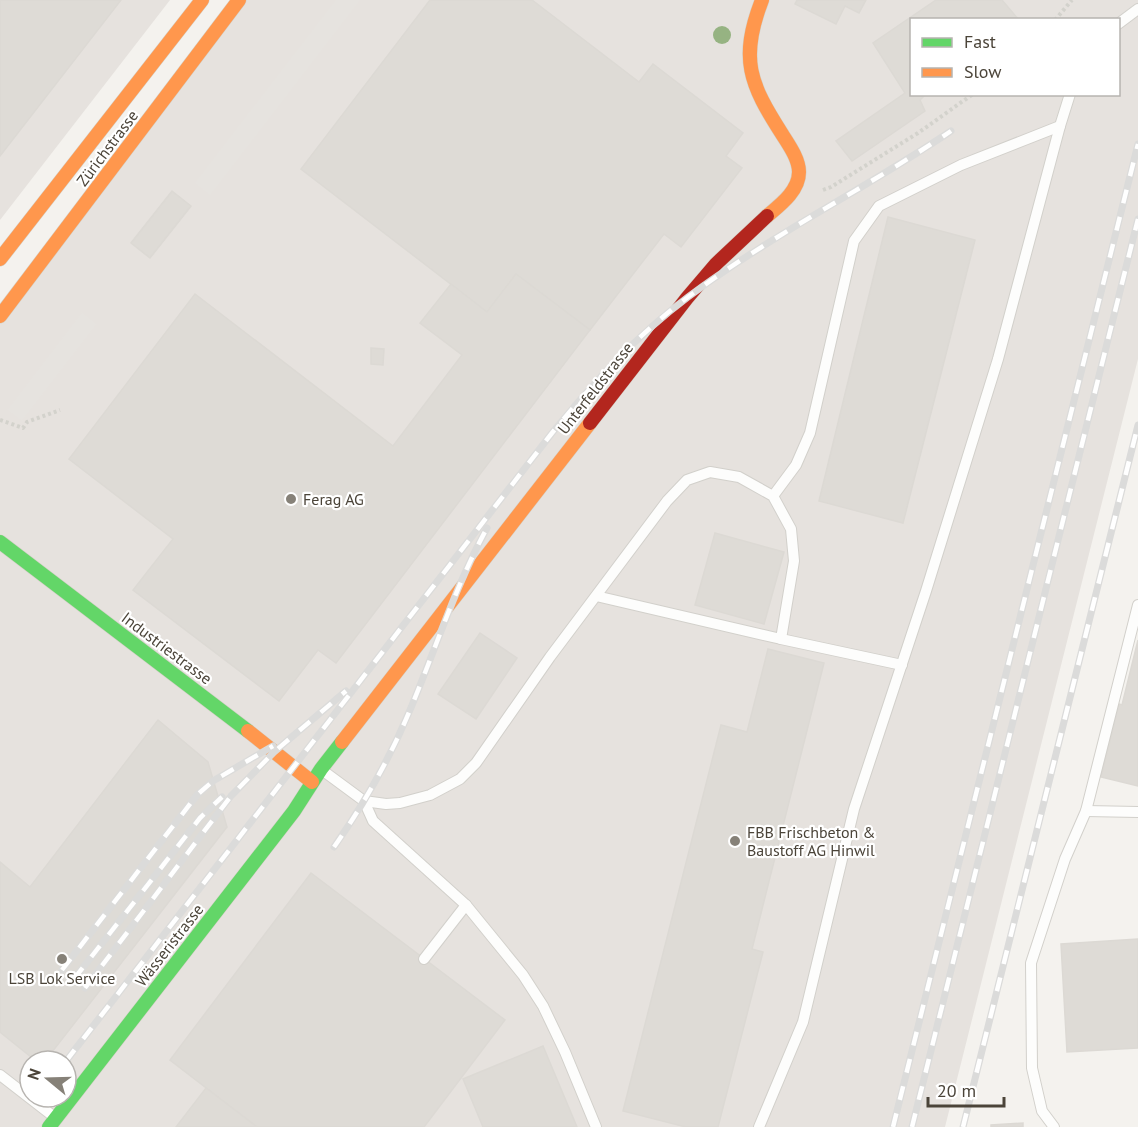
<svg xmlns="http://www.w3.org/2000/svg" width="1138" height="1127" font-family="'PT Sans',sans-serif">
	<rect width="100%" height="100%" fill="#f4f2ee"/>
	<!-- industrial -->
	<g fill="#e6e2de" fill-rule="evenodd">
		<path d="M0,0H170L0,220Z"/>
		<path d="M239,0H1138V359L945,1127H0V316ZM912,20H1118V94H912ZM30,1061H66V1097H30Z"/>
	</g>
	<!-- parking -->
	<g fill="#e6e3df">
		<path d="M336,0H360L210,195L195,183Z"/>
		<path d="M82,312L97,324L22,421L7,410Z"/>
	</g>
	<!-- building -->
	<g fill="#dedbd6" stroke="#dcd9d4" stroke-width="1.5">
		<path d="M0,0H121L0,156Z"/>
		<path d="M430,0H532L639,82L653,64L743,133L726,156L742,168L681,247L664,234L590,330L516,274L487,312L301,169Z"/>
		<path d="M797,0H866L859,13L845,6L836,24L795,4Z"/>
		<path d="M936,0H1002L1019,20H912V94H926L920,100L925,111L852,161L836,141L905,93L873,43Z"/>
		<path d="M172,191L191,206L150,258L131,243Z"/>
		<path d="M888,217L975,240L903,523L819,501Z"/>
		<path d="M516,274L590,330L336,663L318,650L279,701L133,590L173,539L69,459L195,294L393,446L462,355L420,323L451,284L487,312Z"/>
		<path d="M371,348L384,349L383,365L371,364Z"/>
		<path d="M715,533L784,552L764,624L695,605Z"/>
		<path d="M480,633L517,658L476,719L438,694Z"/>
		<path d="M1138,640V786L1101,777L1119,704L1122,705Z"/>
		<path d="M768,649L824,663L752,949L763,952L718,1127H686L623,1111L721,725L747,732Z"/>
		<path d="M158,720L208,762L227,827L45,1061H36L0,1032V862L30,887Z"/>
		<path d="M311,873L505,1020L424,1127H257L170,1060Z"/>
		<path d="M1138,939V1048L1067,1052L1061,944Z"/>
		<path d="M543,1046L577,1127H483L463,1079Z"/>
		<path d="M206,1088L257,1127H176Z"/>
		<path d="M1023,1123V1127H991V1125Z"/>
	</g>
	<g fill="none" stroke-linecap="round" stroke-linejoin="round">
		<!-- lane casing -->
		<g stroke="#d2d0cb" stroke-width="12">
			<g id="lane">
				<path d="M1118,24L1138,9"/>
				<path d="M773,496L796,465L810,433L854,241L879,206L961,165L1060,126"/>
				<path d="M781,639L902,665"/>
				<path d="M322,770L364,801L373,821L466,905L523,975L543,1006L565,1052L596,1127"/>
				<path d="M364,801L386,804L400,803L430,795L460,779L476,763L550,657L667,501L687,480L710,472L739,477L773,496L791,529L794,561L781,639L596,596"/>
				<path d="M1086,811L1138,812"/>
				<path d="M424,959L466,905"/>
				<path d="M0,1075L53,1116"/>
				<path d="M759,1127L803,1022L854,809L926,591L998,359L1060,126L1070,94"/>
				<path d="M1054,1127L1042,1111L1032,1068L1031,963L1065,859L1086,811L1138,605"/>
			</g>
		</g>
		<!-- fast casing -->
		<g stroke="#d3cfc5" stroke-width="15">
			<g id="fast">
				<path d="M0,542L248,731"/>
				<path d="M49,1127L294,811L321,769L342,742"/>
			</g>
		</g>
		<!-- slow casing -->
		<g stroke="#d3cfc5" stroke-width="15">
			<g id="slow">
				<path d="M762,0C739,59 750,84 782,134C789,145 799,159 799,172C799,191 780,205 767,216"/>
				<path d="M0,259L202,0"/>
				<path d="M0,316L239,0"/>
				<path d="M248,731L312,782"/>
				<path d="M342,742L590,423"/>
			</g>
		</g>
		<!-- jam casing -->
		<g stroke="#d3cfc5" stroke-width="15">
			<path id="jam" d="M590,423L687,298L716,264L767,216"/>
		</g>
		<!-- path -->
		<g stroke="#d3d2cc" stroke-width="4" stroke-dasharray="3 3" stroke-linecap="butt">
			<path d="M1055,20L1072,0"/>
			<path d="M823,190L831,187L918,133L973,94"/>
			<path d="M0,420L23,428L27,422L60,410"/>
		</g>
		<!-- lane -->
		<use href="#lane" stroke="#fdfdfc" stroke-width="10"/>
		<!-- fast -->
		<use href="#fast" stroke="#63d668" stroke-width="14"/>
		<!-- slow -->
		<use href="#slow" stroke="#ff974d" stroke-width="14"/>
		<!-- jam -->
		<use href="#jam" stroke="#b3261e" stroke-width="14"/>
		<!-- rail casing -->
		<g stroke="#dbdbda" stroke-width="7">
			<g id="rail">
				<path d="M334,847C364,804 390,758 410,710C436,648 455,587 487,528"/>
				<path d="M62,970L197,795L213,781L273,746"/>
				<path d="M74,979L200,818L222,797"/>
				<path d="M85,988L231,796L274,752L346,691"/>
				<path d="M66,1061L552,433C593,383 636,336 688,297C771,235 865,189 951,131"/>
				<path d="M893,1127L1138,144"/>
				<path d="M912,1127L1138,219"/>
				<path d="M963,1127L1138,425"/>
			</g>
		</g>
		<!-- rail -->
		<use href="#rail" stroke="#fff" stroke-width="4.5" stroke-dasharray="14" stroke-linecap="butt"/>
	</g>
	<!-- trees -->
	<circle fill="#96b382" cx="722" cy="35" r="9"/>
	<!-- markers -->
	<g fill="#868178" stroke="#fff" stroke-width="2">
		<circle cx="291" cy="499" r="6"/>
		<circle cx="735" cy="841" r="6"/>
		<circle cx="62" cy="959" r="6"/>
	</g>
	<g text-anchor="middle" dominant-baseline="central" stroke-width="4.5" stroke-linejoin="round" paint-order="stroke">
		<!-- street labels -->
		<g font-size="16" fill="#4b4439" stroke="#fff">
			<text transform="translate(107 148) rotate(-53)">Zürichstrasse</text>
			<text transform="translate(595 388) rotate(-52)">Unterfeldstrasse</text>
			<text transform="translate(167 648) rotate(37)">Industriestrasse</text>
			<text transform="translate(169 945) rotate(-52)">Wässeristrasse</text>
		</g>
		<!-- poi labels -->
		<g font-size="16" fill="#4b4439" stroke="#fff" text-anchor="start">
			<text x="303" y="499">Ferag AG</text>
			<text x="747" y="832">FBB Frischbeton &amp;<tspan x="747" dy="18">Baustoff AG Hinwil</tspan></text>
			<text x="62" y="978" text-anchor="middle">LSB Lok Service</text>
		</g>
	</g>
	<!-- legend -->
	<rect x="910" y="18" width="210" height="78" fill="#ffffff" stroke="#b7b4b0" stroke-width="1.5"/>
	<rect x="922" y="38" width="30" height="9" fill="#63d668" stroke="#b7b4b0" stroke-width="1.5"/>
	<text x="964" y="48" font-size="18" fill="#4b4439">Fast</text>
	<rect x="922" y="68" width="30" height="9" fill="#ff974d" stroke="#b7b4b0" stroke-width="1.5"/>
	<text x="964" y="78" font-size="18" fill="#4b4439">Slow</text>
	<!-- north arrow -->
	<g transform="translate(48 1079) rotate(289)"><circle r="28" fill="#ffffff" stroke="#b7b4b0" stroke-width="1.5"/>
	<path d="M0-4.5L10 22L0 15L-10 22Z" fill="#868178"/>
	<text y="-9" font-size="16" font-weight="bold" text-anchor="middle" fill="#4b4439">N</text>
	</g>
	<!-- scale -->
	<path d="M928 1097v9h76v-9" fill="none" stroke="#4b4439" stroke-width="3"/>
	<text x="937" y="1097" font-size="18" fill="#4b4439" stroke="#ffffff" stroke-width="4.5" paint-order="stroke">20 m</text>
</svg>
